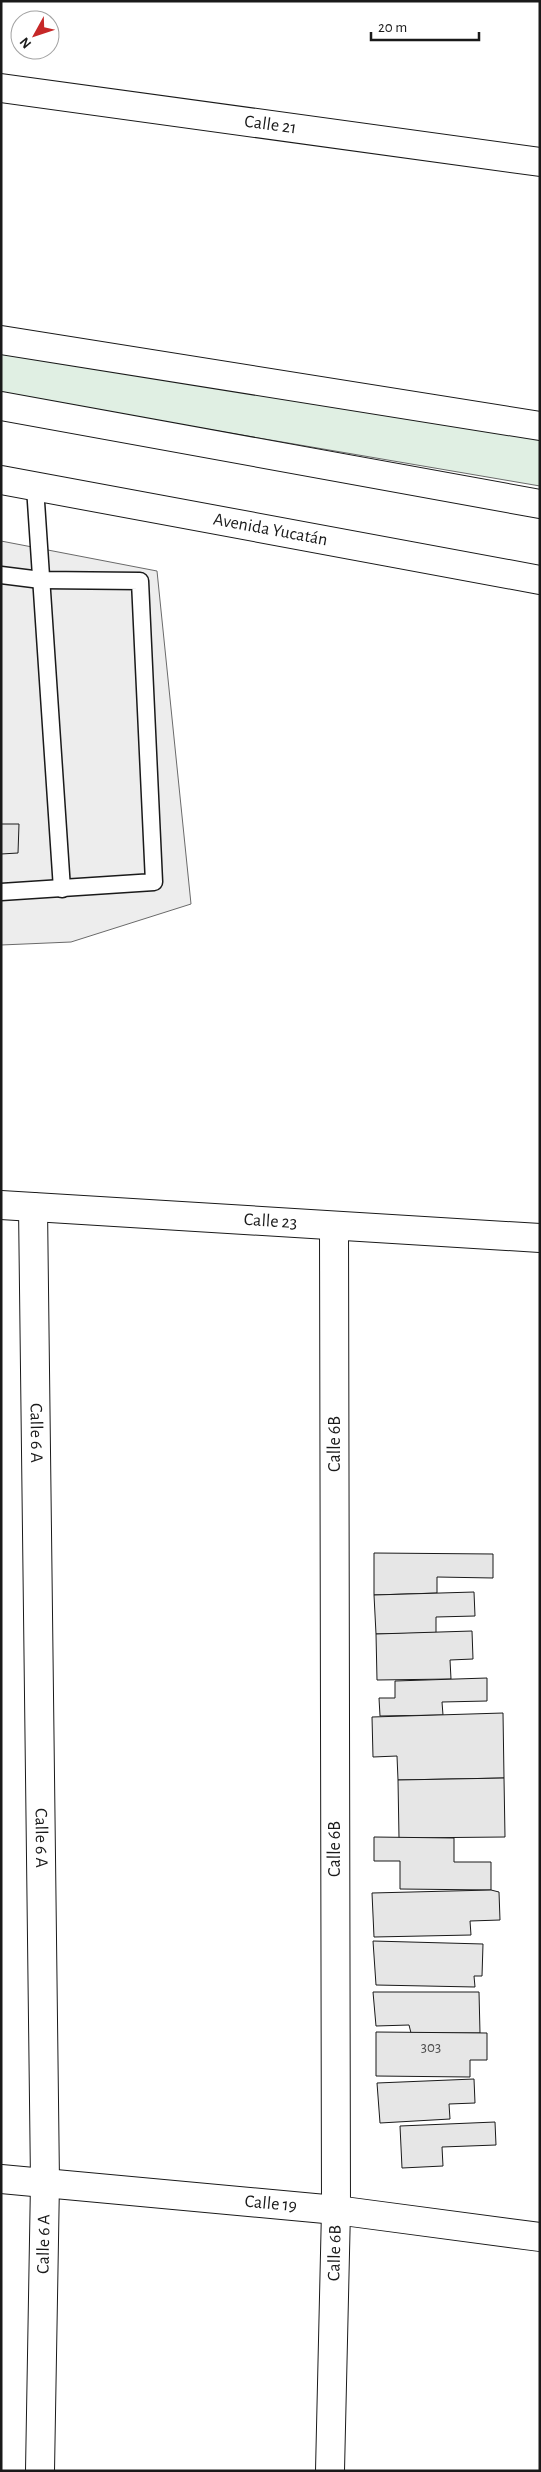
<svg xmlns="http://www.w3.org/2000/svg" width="541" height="2472" font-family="'Alegreya Sans',sans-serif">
	<rect width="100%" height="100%" fill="#fff"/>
	<!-- green -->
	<path fill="#e0efe3" stroke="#6a6a6a" d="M1,327L540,419V486L1,394Z"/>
	<!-- parking -->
	<path fill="#ededed" stroke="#6a6a6a" d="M1,541L157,571L191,904L71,942L1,945Z"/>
	<!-- building -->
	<g fill="#e6e6e6" stroke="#1a1a1a">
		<path d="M1,824H19L18,853L1,854Z"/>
		<path d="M374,1553L493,1554V1578L437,1577V1593L374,1595Z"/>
		<path d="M474,1592L475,1616L436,1617V1633L376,1634L374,1595Z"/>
		<path d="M472,1631L473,1659L450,1660L451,1679L377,1680L376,1634Z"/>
		<path d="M487,1678V1701L442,1702L443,1715L380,1716L379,1698H395V1681Z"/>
		<path d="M503,1713L504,1778L398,1780L397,1756L373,1757L372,1717Z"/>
		<path d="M504,1778L505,1837L399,1838L398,1780Z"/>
		<path d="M374,1837L454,1838V1862H491V1890L400,1889V1861H374Z"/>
		<path d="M491,1890L499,1892L500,1920L470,1921L471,1935L374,1937L372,1893Z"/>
		<path d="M373,1941L483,1944L482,1976H474L475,1987L376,1985Z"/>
		<path d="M373,1992H479L480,2033H411L409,2025L376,2026Z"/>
		<path d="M376,2032L487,2033V2060H470V2077L376,2076Z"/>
		<path d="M474,2079L475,2103L449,2104L450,2119L380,2123L377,2083Z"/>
		<path d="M495,2122L496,2145L442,2147L443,2166L402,2168L400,2126Z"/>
	</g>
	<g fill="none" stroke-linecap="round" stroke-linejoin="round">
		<!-- service casing -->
		<g stroke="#1a1a1a" stroke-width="19">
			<g id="service">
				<path d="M35,487L62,889"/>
				<path d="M1,575L41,580L140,581L154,882L1,892"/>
			</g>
		</g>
		<!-- minor casing -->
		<g stroke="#1a1a1a" stroke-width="30">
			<g id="minor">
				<path id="s1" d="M1,88L540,162"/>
				<path d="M1,340L540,426"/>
				<path id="s2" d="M1,1205L540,1238"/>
				<path id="s3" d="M33,1207L45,2182L40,2471"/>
				<path id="s4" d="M1,2179L336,2210L540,2237"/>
				<path id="s5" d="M330,2471L336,2210L334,1227"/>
			</g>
		</g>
		<!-- primary casing -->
		<g stroke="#1a1a1a" stroke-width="30">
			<g id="primary">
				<path d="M1,406L540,504"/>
				<path id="s6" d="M1,480L540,580"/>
			</g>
		</g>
		<!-- service -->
		<use href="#service" stroke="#fff" stroke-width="16"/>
		<!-- minor -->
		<use href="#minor" stroke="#fff" stroke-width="28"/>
		<!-- primary -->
		<use href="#primary" stroke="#fff" stroke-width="28"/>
	</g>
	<g text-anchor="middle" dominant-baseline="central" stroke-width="4" stroke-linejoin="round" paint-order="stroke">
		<!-- number labels -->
		<g font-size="15" fill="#4d4d4d">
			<text x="431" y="2047">303</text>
		</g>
		<!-- street labels -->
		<g font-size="18" fill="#1a1a1a" stroke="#fff">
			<text stroke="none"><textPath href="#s1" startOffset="272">Calle 21</textPath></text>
			<text stroke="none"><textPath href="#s6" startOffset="274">Avenida Yucatán</textPath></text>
			<text stroke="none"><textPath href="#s2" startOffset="270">Calle 23</textPath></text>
			<text stroke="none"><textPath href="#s3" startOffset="226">Calle 6 A</textPath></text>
			<text transform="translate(335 1444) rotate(-90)">Calle 6B</text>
			<text stroke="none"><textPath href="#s3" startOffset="631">Calle 6 A</textPath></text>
			<text transform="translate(335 1849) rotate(-90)">Calle 6B</text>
			<text stroke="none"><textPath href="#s4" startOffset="271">Calle 19</textPath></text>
			<text transform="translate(44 2244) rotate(-89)">Calle 6 A</text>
			<text stroke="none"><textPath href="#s5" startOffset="218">Calle 6B</textPath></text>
		</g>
	</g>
	<!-- border -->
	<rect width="541" height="2472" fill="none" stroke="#1a1a1a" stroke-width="5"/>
	<!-- north arrow -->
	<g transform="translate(35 35) rotate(230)"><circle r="24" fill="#ffffff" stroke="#a3a3a3"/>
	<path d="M0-4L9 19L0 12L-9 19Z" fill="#c62828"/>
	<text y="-8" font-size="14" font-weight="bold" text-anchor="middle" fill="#1a1a1a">N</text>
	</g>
	<!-- scale -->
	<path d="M371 32v8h108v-8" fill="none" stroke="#1a1a1a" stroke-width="2.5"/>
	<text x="378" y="32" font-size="15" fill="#1a1a1a" stroke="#ffffff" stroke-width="4" paint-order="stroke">20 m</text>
</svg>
